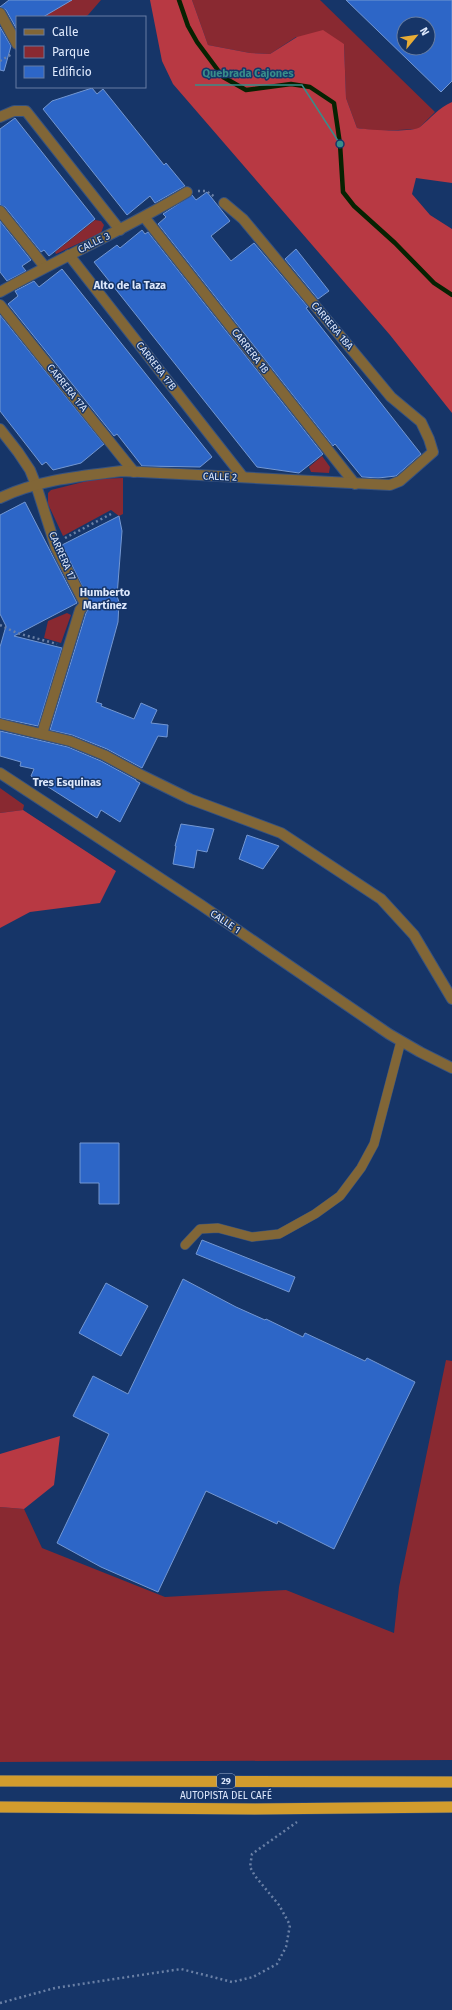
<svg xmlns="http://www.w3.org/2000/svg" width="452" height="2010" font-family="'Fira Sans',sans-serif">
	<rect width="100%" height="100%" fill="#163568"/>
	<!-- green -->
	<g fill="#892931">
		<path d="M63,0H101L88,15L84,17H43Z"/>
		<path d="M192,0H320L435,112L418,129L378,131L357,128L346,98L344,44L296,37L270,54L250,53L208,45Z"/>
		<path d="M95,220L101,221L104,225L101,233L56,254L55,252Z"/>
		<path d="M322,456L330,467L329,473L311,472L309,467Z"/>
		<path d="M123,478V514L119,516L111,510L63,536L48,504V493L51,490L95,479Z"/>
		<path d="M67,613L71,615L61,643L44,638L48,621Z"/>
		<path d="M0,788L24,805L23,810L0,813Z"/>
		<path d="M446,1360L452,1361V1760L0,1762V1507L24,1509L42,1548L165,1597L286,1590L394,1633L399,1587Z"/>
	</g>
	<!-- forest -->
	<g fill="#b83943">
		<path d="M150,0H192L208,45L250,53L270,54L297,37L323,30L344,44L346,98L357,128C368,130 412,133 420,127C431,118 438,108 452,102V183L416,178L412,194L430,215L452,229V413L390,335L173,84L162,61Z"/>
		<path d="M23,810L116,871L100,903L30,912L0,928V813Z"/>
		<path d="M60,1436L54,1485L24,1509L0,1507V1454Z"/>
	</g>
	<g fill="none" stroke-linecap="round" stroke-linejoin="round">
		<!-- stream -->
		<path stroke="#072202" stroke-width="4.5" d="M179,0L188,26L197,42L223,77L246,90L291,84L310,87L334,103L340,144L343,192L354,206L395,243L434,283L452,295"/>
	</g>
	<!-- building -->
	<g fill="#2d66c7" stroke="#7397d2" fill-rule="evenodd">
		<path d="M9,0H72L43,17H17L16,28L6,10L0,7Z"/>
		<path d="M346,0H452V81L441,92ZM404,24H428V48H404Z"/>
		<path d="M0,27L11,46L4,71L0,70Z"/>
		<path d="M92,88L97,94L103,89L164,165L166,163L185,186L155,203L150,196L127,215L43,109L52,101Z"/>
		<path d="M15,118L95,219L49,256L44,250L41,252L5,207L0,205V129Z"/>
		<path d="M207,192L230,221L211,236L231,261L254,243L308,307L306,308L421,454L396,476L378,478L362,477L335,444L333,446L158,224L166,217L163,214L192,195L196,200Z"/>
		<path d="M0,221L31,260L22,266L26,271L7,281L0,272Z"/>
		<path d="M142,230L145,234L148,232L323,454L299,473L257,467L94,262L117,245L120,248Z"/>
		<path d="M296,249L329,291L318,299L285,259Z"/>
		<path d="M62,269L212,457L200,467L142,466L117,434L114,436L8,304L18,296L15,291L34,281L39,287Z"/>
		<path d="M0,315L104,444L81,463L53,470L46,462L42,465L0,411Z"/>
		<path d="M25,502L77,603L14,636L62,648L38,726L0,718V647L6,626L0,614V515Z"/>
		<path d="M119,516L122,531L117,596L119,602L118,622L96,702L102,704L101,706L134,719L141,703L157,710L151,723L168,725L167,737L158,736L142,768L107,749L72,735L50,730L86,613L91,604L62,545Z"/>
		<path d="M0,731L68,747L101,761L136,780V781L140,783L120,822L101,810L97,818L31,776L34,769L20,766L21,762L0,756Z"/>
		<path d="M181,824L214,829L207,852L197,850L194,868L173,864L176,846H175Z"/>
		<path d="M247,835L279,846L263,869L239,859Z"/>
		<path d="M80,1143H119V1204H99V1183H80Z"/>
		<path d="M202,1240L295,1277L289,1292L196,1254Z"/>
		<path d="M183,1279L236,1307L265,1320L266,1319L303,1337L305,1333L365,1361L367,1358L415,1382L334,1549L278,1521L277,1524L206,1491L158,1592L101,1567L57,1543L109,1434L73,1416L93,1376L128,1394Z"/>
		<path d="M106,1283L148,1306L121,1356L79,1333Z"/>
	</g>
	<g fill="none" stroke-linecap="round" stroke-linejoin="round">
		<!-- service casing -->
		<g stroke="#365280" stroke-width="10">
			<path id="service" d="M185,1245L200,1229L218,1228L252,1237L279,1234L315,1214L340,1196L361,1168L374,1144L401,1041"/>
		</g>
		<!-- minor casing -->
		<g stroke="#365280" stroke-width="12">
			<g id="minor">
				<path d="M0,13L17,44"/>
				<path d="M0,117L14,111H26L120,230"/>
				<path d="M0,211L45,267"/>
				<path d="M145,218L355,484"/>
				<path d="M69,255L243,477"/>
				<path d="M0,292C62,257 126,229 187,192"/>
				<path d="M0,305L134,472"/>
				<path d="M0,429L18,452L30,470L36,485L56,548L85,604L80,610L42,734"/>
				<path d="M0,498C37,480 81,476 122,471L390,485L400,481L433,452L429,439L421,422L391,397L243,219L224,203"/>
				<path d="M0,724L70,741L104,755L139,774L190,799L281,833L381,899L414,935L452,999"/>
			</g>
		</g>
		<!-- tertiary casing -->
		<g stroke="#365280" stroke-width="12">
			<path id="tertiary" d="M0,773L201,905L389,1034L420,1052L452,1068"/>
		</g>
		<!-- trunk casing -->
		<g stroke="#365280" stroke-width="12">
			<g id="trunk">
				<path d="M0,1781L452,1782"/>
				<path d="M0,1807L255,1809L452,1807"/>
			</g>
		</g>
		<!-- path -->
		<g stroke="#6a80a6" stroke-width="2.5" stroke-dasharray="2 3" stroke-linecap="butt">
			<path d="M0,61L12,54"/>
			<path d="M198,191H206L215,197"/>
			<path d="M65,538L111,514"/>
			<path d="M0,625L17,633L57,644"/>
			<path d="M0,2003L55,1988L181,1969L232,1982L253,1977L277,1964L286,1947L290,1925L279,1905L255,1876L250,1867L252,1854L297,1822"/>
		</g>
		<!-- service -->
		<use href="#service" stroke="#816637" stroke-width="9"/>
		<!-- minor -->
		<use href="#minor" stroke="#816637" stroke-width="10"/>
		<!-- tertiary -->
		<use href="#tertiary" stroke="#816637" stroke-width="10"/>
		<!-- trunk -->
		<use href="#trunk" stroke="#d29c2d" stroke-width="11"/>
	</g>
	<g text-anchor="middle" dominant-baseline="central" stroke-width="3" stroke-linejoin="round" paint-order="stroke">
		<!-- shield labels -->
		<rect fill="#163568" stroke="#a1b2d0" stroke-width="1" x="217" y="1774" width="18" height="14" rx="3"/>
		<g font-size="9" font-weight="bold" fill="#dde8fc">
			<text x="226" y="1781">29</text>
		</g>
		<!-- street labels -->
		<g font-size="10" fill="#dde8fc" stroke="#163568">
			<text transform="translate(94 243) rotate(-26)">CALLE 3</text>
			<text transform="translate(332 326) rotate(50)">CARRERA 18A</text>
			<text transform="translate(250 351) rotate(52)">CARRERA 18</text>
			<text transform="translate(156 366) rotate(52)">CARRERA 17B</text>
			<text transform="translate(67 388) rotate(51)">CARRERA 17A</text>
			<text transform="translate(220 477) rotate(2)">CALLE 2</text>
			<text transform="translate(62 556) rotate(66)">CARRERA 17</text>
			<text transform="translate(225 922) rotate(34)">CALLE 1</text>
			<text x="226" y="1796">AUTOPISTA DEL CAFÉ</text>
		</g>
		<!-- neighbourhood labels -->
		<g font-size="11" font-weight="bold" fill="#dde8fc" stroke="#163568">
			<text x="130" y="285">Alto de la Taza</text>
			<text x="105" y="592">Humberto<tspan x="105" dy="13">Martínez</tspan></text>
			<text x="67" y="782">Tres Esquinas</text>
		</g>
	</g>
	<!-- callouts -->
	<path fill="none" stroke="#388d8a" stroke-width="1.5" d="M340 144L302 85H195"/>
	<circle fill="#388d8a" stroke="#163568" stroke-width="1.5" cx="340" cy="144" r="4"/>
	<g font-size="11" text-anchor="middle" font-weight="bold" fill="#388d8a" stroke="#163568" stroke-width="3" stroke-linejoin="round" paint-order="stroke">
		<text x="248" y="77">Quebrada Cajones</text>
	</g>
	<!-- legend -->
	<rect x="16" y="16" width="130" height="72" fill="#163568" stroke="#667da3"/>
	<rect x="24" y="29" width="20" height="6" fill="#816637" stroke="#667da3"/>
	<text x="52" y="36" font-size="12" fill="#dde8fc">Calle</text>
	<rect x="24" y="46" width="20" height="12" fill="#892931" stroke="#667da3"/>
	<text x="52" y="56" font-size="12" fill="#dde8fc">Parque</text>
	<rect x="24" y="66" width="20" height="12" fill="#2d66c7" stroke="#667da3"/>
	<text x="52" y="76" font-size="12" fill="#dde8fc">Edificio</text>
	<!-- north arrow -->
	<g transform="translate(416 36) rotate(61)"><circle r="19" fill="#163568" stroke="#667da3"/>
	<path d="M0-3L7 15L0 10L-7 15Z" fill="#e7ac36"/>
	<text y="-6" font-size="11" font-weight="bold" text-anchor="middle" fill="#dde8fc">N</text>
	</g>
</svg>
